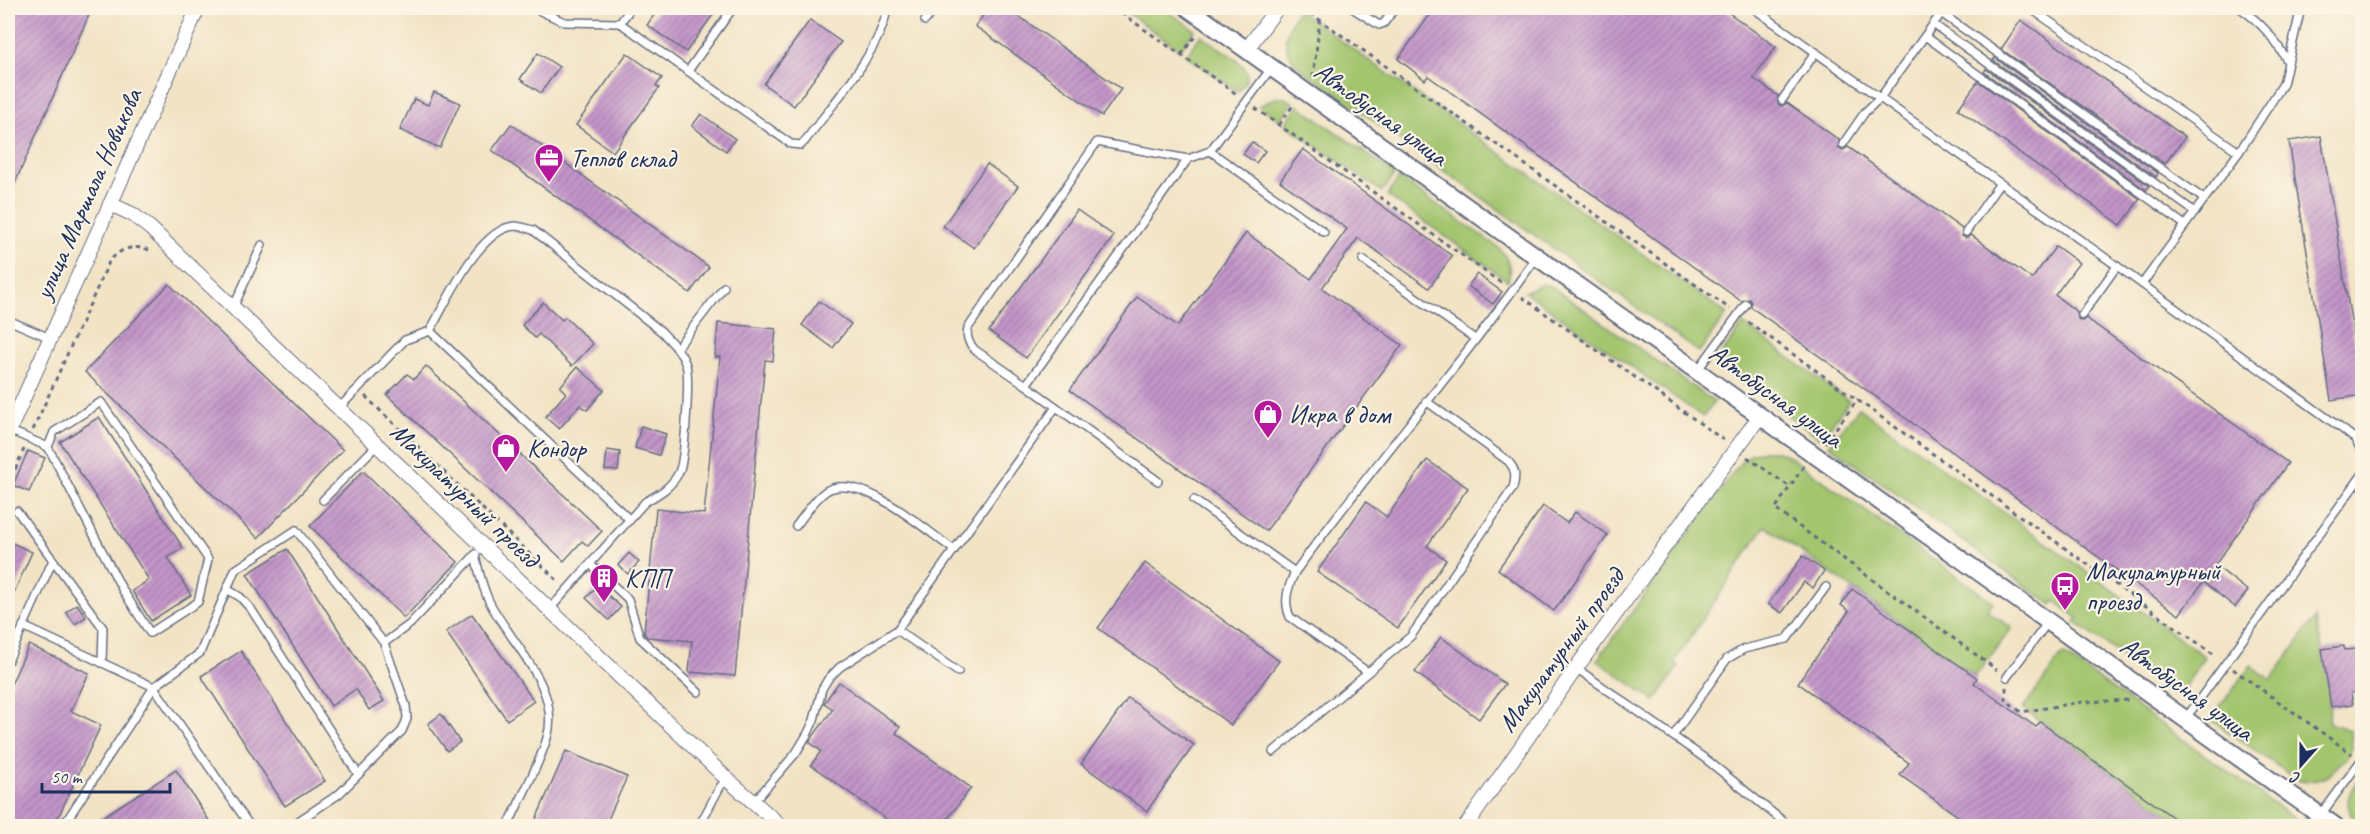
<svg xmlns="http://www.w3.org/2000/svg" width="2370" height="834" font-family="Caveat,sans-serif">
	<defs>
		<pattern id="building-hatch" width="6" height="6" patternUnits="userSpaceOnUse" patternTransform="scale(1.5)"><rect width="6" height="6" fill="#c395c9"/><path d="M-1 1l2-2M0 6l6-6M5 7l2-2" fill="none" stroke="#9e7aa6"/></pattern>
	</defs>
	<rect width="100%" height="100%" fill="#fcf5e5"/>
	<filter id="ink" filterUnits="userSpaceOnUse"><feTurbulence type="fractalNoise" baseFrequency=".0167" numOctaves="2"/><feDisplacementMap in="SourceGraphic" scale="12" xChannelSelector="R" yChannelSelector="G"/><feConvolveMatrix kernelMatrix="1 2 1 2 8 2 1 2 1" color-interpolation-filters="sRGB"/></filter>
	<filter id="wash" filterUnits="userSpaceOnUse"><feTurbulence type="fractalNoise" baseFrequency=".008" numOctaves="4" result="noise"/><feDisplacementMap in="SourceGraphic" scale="24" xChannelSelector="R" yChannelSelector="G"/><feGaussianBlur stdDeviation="1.35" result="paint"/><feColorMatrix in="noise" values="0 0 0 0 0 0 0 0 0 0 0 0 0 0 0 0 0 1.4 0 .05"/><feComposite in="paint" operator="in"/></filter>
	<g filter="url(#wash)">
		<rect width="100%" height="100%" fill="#f2e3c5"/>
		<!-- green -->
		<g fill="#a3c56e" stroke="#5f7a66" stroke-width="1.5">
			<path d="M1121,8H1163L1195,30L1180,50Z"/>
			<path d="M1298,10L1727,314L1699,352L1298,67C1279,44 1284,34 1298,10Z"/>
			<path d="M1201,35C1211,43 1241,60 1246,70C1250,78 1243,86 1238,92L1186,55Z"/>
			<path d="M1275,98H1285L1293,102L1280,120L1259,106Z"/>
			<path d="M1298,105L1395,174L1382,192L1285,124Z"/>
			<path d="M1399,178L1499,248C1508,259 1512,266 1508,281L1387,195Z"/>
			<path d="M1542,284L1551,286L1714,402L1703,417L1525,292Z"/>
			<path d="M1743,324L1849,401L1821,439L1715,363Z"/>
			<path d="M1859,408L2205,657L2178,696L2075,622L2078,618L2055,601L2052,605L1829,445Z"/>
			<path d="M1765,451H1777L1787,455L1993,602L1987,611L2012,628L1977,674L1975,676L1765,526L1674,662L1679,666L1655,701L1597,660L1741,462L1753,453Z"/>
			<path d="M2315,618C2323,652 2332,688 2329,723L2351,730L2352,747L2347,757L2326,777L2313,781L2298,780L2210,719L2251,666L2271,680Z"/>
			<path d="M2063,654L2304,826H2185L2023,708Z"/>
			<path d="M2362,776V826H2360C2342,809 2346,792 2362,776Z"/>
		</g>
		<g id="blocks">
			<!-- building -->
			<g fill="url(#building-hatch)">
				<path d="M8,8H92L8,199Z"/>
				<path d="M659,8H718L686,52L647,25Z"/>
				<path d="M989,8H1007L1121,89L1102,116L975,26Z"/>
				<path d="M1435,8H1722L1776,47L1753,78L1778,96V104L1782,106L1787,103L1839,140V148L1843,150L1848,147L1962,229V236L1966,238L1971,235L2032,279L2056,246L2079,263L2055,295L2077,312L2078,319L2082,321L2086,318L2288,463L2215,565L2248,591L2235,607L2203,582L2179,615L1751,307V302L1749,299L1741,301L1428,76L1425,80L1398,59Z"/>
				<path d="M810,20L841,42L794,106L764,84Z"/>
				<path d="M2021,20L2185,137L2165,164L2001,49Z"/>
				<path d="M538,53L559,67L541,93L520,79Z"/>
				<path d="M627,53L662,78L656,86L659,88L613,152L576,125Z"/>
				<path d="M1995,58L2158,173L2156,177L1993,60Z"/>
				<path d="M1986,69L2149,186L2146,190L1984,72Z"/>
				<path d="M1978,81L2140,199L2121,225L1958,109Z"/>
				<path d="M434,92L460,103L440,148L400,130L414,99L428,105Z"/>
				<path d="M701,114L735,139L726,151L692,126Z"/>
				<path d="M511,124L709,267L690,293L492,150Z"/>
				<path d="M2321,136L2362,388V395L2331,400L2289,141Z"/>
				<path d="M1252,142L1265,151L1256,163L1243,154Z"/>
				<path d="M1303,149L1452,256L1429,288L1358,238L1322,288L1402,345L1266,531L1070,390L1137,297L1178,326L1246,233L1311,279L1347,229L1280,181Z"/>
				<path d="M987,164L1018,186L974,248L943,226Z"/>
				<path d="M1077,210L1114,236L1026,358L989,331Z"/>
				<path d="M1477,274L1502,292L1493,304L1468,286Z"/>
				<path d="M169,284L343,450L258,538L85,372Z"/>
				<path d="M819,301L851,324L833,348L802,325Z"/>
				<path d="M543,302L562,320L565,317L593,344L572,366L539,334L535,338L522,325Z"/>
				<path d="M718,323L776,329L773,361L765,360L735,676L689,672L692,641L647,637L644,633L656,509L704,514L720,357H715Z"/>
				<path d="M426,366L602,531L588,546L582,541L564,561L387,395L407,374L414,379Z"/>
				<path d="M577,367L604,390L587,410L580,405L559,429L545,417L566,393L560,387Z"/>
				<path d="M99,417L183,548L168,558L191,595L151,621L132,591L149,580L60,442Z"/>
				<path d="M641,426L666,434L659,455L635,448Z"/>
				<path d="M607,450L620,452L618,471L605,470Z"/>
				<path d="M28,451L45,458L29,492L13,485Z"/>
				<path d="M1427,460L1468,488L1427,546L1446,560L1398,628L1317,572L1366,502L1387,517Z"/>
				<path d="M363,471L458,562L404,618L310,526Z"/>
				<path d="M1543,506L1567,523L1575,512L1608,535L1554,611L1498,569Z"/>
				<path d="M8,541L32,552L8,606Z"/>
				<path d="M287,549L384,701L369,710L356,689L331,706L247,574Z"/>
				<path d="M629,553L639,562L628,574L618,565Z"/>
				<path d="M1803,556L1824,571L1813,588L1804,582L1782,613L1768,604Z"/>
				<path d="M1145,563L1279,661L1231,725L1098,628Z"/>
				<path d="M598,586L621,607L609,620L586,598Z"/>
				<path d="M1852,589L1977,678L1974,683L2036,727L2040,722L2185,826H1972L1900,775L1909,763L1798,683L1849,611L1841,605Z"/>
				<path d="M77,604L86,617L75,624L66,612Z"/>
				<path d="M472,614L534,701L507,720L446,632Z"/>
				<path d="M1441,637L1505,684L1479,719L1415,672Z"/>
				<path d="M29,645L89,673L71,711L101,725L54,826H8V726L12,717L8,715V691Z"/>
				<path d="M2344,646V650L2357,649L2362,654V691L2351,693L2353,704L2331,707L2322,649Z"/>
				<path d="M241,651L325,781L285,806L201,676Z"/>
				<path d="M839,682L900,727L896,733L971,788L942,826H896L811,765L821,751L809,742L833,709L824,703Z"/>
				<path d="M1128,698L1194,745L1147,811L1081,764Z"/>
				<path d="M441,714L460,742L447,751L428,724Z"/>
				<path d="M566,751L627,777L605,826H533Z"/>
				<path d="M176,770L210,822L203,826H88Z"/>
			</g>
		</g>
	</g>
	<g filter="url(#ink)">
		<use href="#blocks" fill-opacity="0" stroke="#666e82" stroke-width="1.5"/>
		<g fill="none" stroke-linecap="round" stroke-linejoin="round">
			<!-- service casing -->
			<g stroke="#666e82" stroke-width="10">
				<g id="service">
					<path d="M534,8L564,22L620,23L631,8"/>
					<path d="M1352,8L1379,25L1384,23L1395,8"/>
					<path d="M1753,8L2117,266L2345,431L2355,439L2362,452"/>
					<path d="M2030,8L2239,152L2142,284"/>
					<path d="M2240,8C2263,24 2274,38 2288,62"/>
					<path d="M1941,13L2204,199"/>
					<path d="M925,21L935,8"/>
					<path d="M620,23L791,144L801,145L805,141C831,106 882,50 887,8"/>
					<path d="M1933,24L2195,212"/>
					<path d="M1925,36L2185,225"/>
					<path d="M1272,67L1210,151L1324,232"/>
					<path d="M688,71L733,8"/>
					<path d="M1782,100L1816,52"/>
					<path d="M1843,144L1865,112L1880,98L1945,8"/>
					<path d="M2239,152L2283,84L2301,8"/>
					<path d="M1966,232L2000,183"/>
					<path d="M1363,260L1475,339"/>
					<path d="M233,308L262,245"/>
					<path d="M2082,315L2117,266"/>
					<path d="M8,320L50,338"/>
					<path d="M430,331L630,520"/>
					<path d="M677,348L724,287"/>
					<path d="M1697,371L1746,304"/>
					<path d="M1026,385L975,350C968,342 966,337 968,328L1097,142L1188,159"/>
					<path d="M339,408L405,340L430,331C446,303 479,228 515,226C521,226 528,229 533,230L662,332C671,342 682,352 686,365C690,377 685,460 679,472C672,487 659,494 645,502L550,609"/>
					<path d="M9,430L48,447L122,589L150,633L198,602L208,559L101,402L54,432L48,447"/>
					<path d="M1158,481L1026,385L1188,159L1210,151"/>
					<path d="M323,500L377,445"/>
					<path d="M1194,500L1295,572C1373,465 1460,366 1536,258"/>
					<path d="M17,511L103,628L102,663"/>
					<path d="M796,526C805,515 814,499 826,491C859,470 927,531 954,550"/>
					<path d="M475,555C479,571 482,588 490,603C511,643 562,689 547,738C539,766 520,799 508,826"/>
					<path d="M591,565L628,599L640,638L698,692"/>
					<path d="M1295,572C1288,587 1283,601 1290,617L1368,672"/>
					<path d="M227,589L240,597L251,609L358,774"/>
					<path d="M23,626L154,687L250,826"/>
					<path d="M897,630L958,672"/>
					<path d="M384,643L410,624L476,554"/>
					<path d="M2362,648V640"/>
					<path d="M8,661L53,560"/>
					<path d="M1576,668L1707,760L1789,826"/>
					<path d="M2007,677L2048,622"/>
					<path d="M2186,718L2362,475"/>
					<path d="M1673,736L1727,659L1744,649L1787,639L1826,587"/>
					<path d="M1273,752L1411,636L1513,488C1516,476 1516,470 1508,461L1426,401"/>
					<path d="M753,803L796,753L808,733L814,720L822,689L828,679L840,667L897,630L1056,407"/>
					<path d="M2320,816L2362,759"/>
					<path d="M63,826L154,687L200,653L235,570L296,530L384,643L406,706L407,719L402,731L339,794L291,826"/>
					<path d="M699,826L720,787L727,779"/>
				</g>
			</g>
			<!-- minor casing -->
			<g stroke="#666e82" stroke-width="16">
				<g id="minor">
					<path d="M1247,49L1277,8"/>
					<path d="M110,204L132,214L150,228L727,779L781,826"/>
					<path d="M8,433L198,8"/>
					<path d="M1466,826L1576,668L1760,416"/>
				</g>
			</g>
			<!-- tertiary casing -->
			<g stroke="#666e82" stroke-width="20">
				<path id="tertiary" d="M1188,8L2335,826"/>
			</g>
			<!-- path -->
			<g stroke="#666e82" stroke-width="3" stroke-dasharray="4.5 4.5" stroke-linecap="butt">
				<path d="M1114,8L1238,95"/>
				<path d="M1303,8L1730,309"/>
				<path d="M1181,55L1196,35"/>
				<path d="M1313,77L1320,20"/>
				<path d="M1255,108L1504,285"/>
				<path d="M1279,125L1294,104"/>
				<path d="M1522,297L1725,441"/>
				<path d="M1748,322L2216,656"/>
				<path d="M365,396L559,582"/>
				<path d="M33,430L109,262C119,249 133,244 149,250"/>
				<path d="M1825,443L1858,399"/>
				<path d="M1747,457L1790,487"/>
				<path d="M1804,466L1775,509L1997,670"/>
				<path d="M8,486L24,449"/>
				<path d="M2233,669L2352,754"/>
				<path d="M2006,687V700L2021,712L2082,702L2131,700"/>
			</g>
			<!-- service -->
			<use href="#service" stroke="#fff" stroke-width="7"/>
			<!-- minor -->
			<use href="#minor" stroke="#fff" stroke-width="14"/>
			<!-- tertiary -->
			<use href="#tertiary" stroke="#fff" stroke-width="16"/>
		</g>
	</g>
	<!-- icons -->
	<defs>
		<g id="office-pin" transform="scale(1.5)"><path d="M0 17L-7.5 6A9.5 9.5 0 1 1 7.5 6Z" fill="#b5179e" stroke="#fcf5e5"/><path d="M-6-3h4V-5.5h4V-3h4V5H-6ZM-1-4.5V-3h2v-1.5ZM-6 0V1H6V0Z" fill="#fff"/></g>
		<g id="shop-pin" transform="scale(1.5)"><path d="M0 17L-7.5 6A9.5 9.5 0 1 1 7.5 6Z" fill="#b5179e" stroke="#fcf5e5"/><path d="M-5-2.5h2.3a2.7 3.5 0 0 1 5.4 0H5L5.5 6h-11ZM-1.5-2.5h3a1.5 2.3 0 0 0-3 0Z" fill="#fff"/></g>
		<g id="building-pin" transform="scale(1.5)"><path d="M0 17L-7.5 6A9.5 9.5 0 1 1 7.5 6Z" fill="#b5179e" stroke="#fcf5e5"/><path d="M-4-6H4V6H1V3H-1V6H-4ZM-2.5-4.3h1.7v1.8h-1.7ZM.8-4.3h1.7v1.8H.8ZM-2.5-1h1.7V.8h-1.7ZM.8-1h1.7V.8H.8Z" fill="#fff"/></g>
		<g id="bus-pin" transform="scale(1.5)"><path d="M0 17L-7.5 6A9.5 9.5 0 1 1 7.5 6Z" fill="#b5179e" stroke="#fcf5e5"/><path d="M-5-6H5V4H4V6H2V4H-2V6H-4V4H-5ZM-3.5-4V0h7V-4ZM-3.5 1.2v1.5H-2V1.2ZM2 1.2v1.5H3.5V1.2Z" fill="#fff"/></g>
	</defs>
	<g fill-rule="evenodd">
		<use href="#office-pin" x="549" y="158"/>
		<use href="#shop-pin" x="1268" y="414"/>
		<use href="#shop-pin" x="506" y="448"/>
		<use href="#building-pin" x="604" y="578"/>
		<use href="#bus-pin" x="2065" y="586"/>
	</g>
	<g text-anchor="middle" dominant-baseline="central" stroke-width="4.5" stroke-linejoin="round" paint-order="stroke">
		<!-- street labels -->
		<g font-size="26" fill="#1b2f5e" stroke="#fcf5e5">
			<text transform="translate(1381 114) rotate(36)">Автобусная улица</text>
			<text transform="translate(88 194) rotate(-66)">улица Маршала Новикова</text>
			<text transform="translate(1776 396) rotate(36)">Автобусная улица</text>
			<text transform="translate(465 495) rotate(44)">Макулатурный проезд</text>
			<text transform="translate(1561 650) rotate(-54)">Макулатурный проезд</text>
			<text transform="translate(2187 689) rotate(36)">Автобусная улица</text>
		</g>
		<!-- poi labels -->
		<g font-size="26" fill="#1b2f5e" stroke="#fcf5e5" text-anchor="start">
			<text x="570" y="158">Теплов склад</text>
			<text x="1289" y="414">Икра в дом</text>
			<text x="527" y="448">Кондор</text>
			<text x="2086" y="571">Макулатурный<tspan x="2086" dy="30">проезд</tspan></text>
			<text x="625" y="578">КПП</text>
		</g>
	</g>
	<!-- margin -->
	<rect width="2370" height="834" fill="none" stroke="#fcf5e5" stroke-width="30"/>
	<!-- north arrow -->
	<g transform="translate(2301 765) rotate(201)" stroke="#fcf5e5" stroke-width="4.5" paint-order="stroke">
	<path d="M0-4.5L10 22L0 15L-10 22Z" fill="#1b2f5e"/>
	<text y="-9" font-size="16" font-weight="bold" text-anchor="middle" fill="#1b2f5e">С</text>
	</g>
	<!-- scale -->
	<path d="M42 783v9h128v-9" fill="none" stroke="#1b2f5e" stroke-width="3"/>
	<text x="51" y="783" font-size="18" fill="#1b2f5e" stroke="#fcf5e5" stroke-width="4.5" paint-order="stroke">50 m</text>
</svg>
